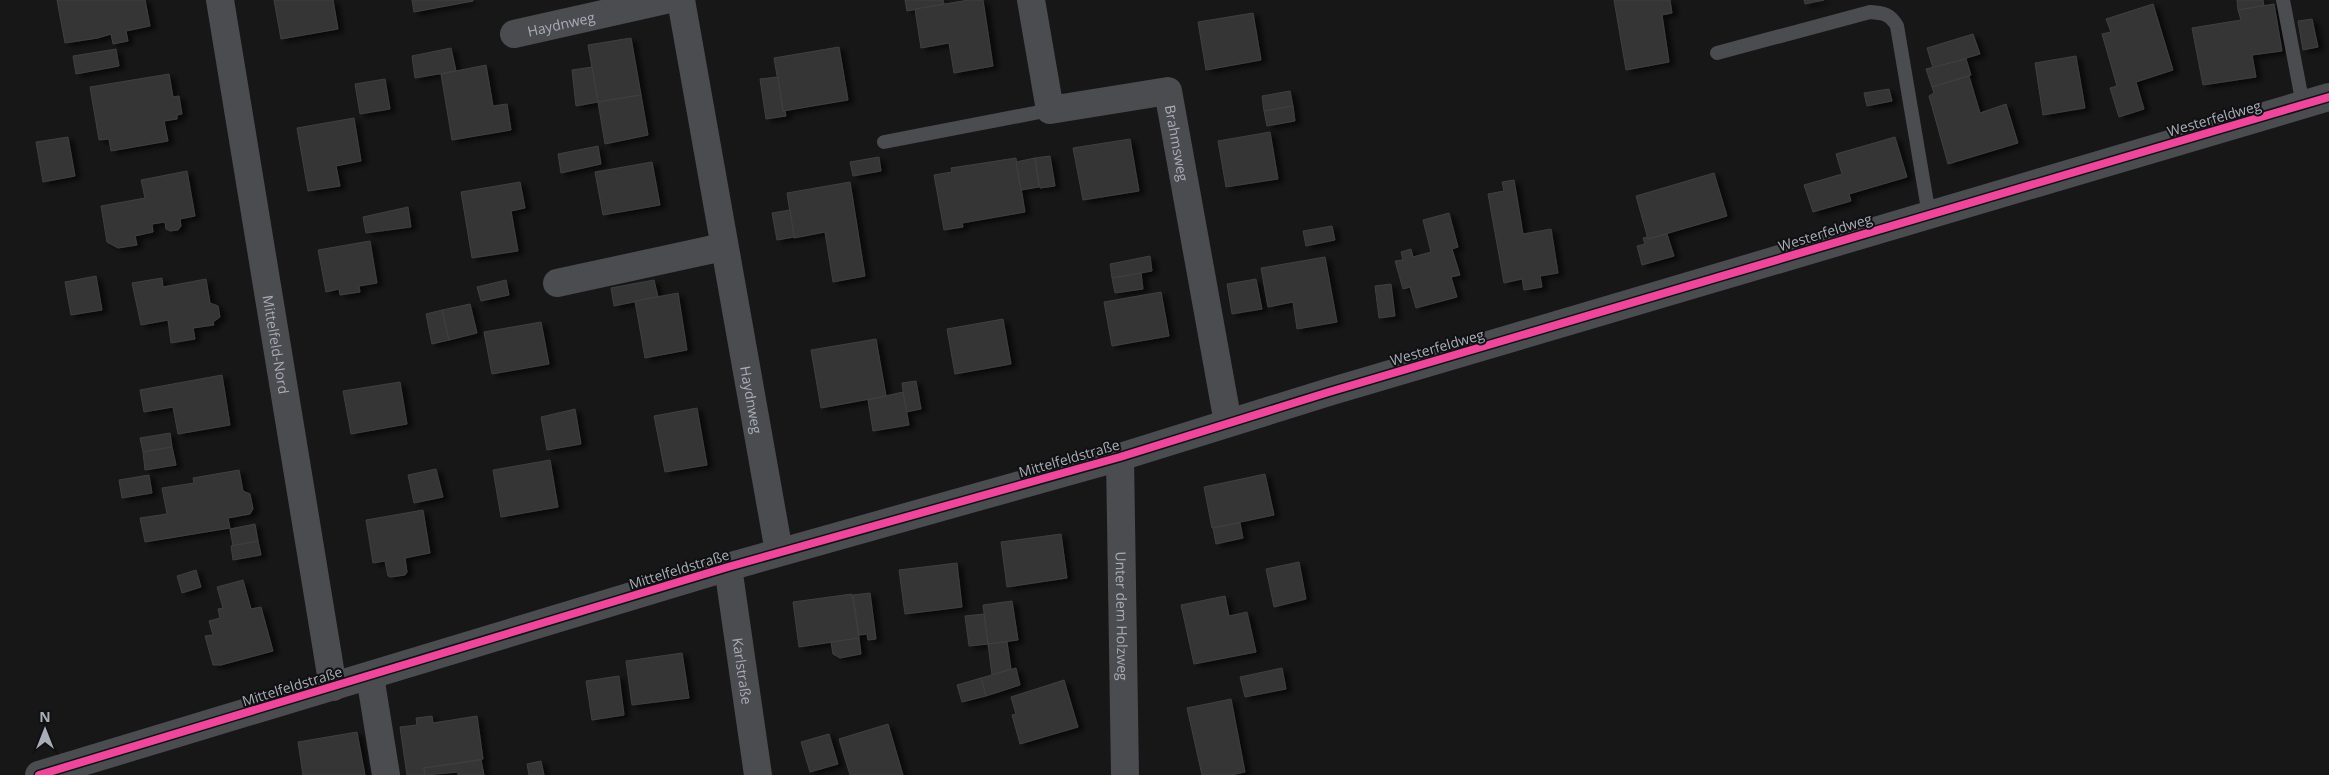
<svg xmlns="http://www.w3.org/2000/svg" width="2329" height="775" font-family="'Open Sans',sans-serif">
	<defs>
		<filter id="shadow"><feDropShadow dx="5.5" dy="3" stdDeviation="2.5" flood-color="#0009"/></filter>
	</defs>
	<rect width="100%" height="100%" fill="#171717"/>
	<!-- building -->
	<g fill="#353536" stroke="#3f4043" filter="url(#shadow)">
		<path d="M57,0H145L150,26L126,31L128,41L113,44L111,34L98,38L65,43Z"/>
		<path d="M274,0H333L338,29L281,39Z"/>
		<path d="M412,0H473V1L414,12Z"/>
		<path d="M905,0H943L944,4L907,11Z"/>
		<path d="M969,0H983L993,66L954,73L949,43L921,48L915,9Z"/>
		<path d="M1614,0H1670L1672,13L1662,15L1669,62L1626,70Z"/>
		<path d="M1804,0H1824L1805,4Z"/>
		<path d="M2237,0H2263L2264,6L2238,10Z"/>
		<path d="M2153,4L2173,70L2136,82L2144,109L2119,117L2110,88L2117,86L2102,34L2111,32L2106,19Z"/>
		<path d="M2274,4L2282,51L2252,55L2256,77L2203,85L2192,28L2241,20L2238,10Z"/>
		<path d="M1253,13L1261,60L1206,70L1198,22Z"/>
		<path d="M2312,19L2318,47L2303,50L2298,21Z"/>
		<path d="M1973,34L1980,54L1933,68L1927,48Z"/>
		<path d="M631,38L641,95L598,102L588,45Z"/>
		<path d="M839,47L848,100L783,111L774,58Z"/>
		<path d="M451,48L456,71L415,78L412,56Z"/>
		<path d="M116,49L119,66L76,74L73,56Z"/>
		<path d="M2076,56L2085,108L2043,115L2035,63Z"/>
		<path d="M1966,59L1971,75L1932,87L1926,69Z"/>
		<path d="M486,65L493,106L507,104L511,130L452,140L441,74Z"/>
		<path d="M592,67L598,102L576,106L572,70Z"/>
		<path d="M169,74L173,97L179,96L182,114L177,115V119L164,121L168,141L111,151L109,139L99,140L90,87Z"/>
		<path d="M1969,76L1980,113L2006,104L2018,143L1948,164L1929,96L1934,93L1932,87Z"/>
		<path d="M778,77L783,111H785L786,116L766,119L760,79Z"/>
		<path d="M385,79L390,109L360,114L355,84Z"/>
		<path d="M1889,89L1892,101L1867,106L1864,93Z"/>
		<path d="M1290,91L1293,106L1264,111L1262,96Z"/>
		<path d="M641,95L648,135L605,144L598,102Z"/>
		<path d="M1293,106L1295,121L1267,126L1264,111Z"/>
		<path d="M354,118L361,161L336,166L340,186L308,191L297,128Z"/>
		<path d="M1270,132L1278,179L1226,187L1218,141Z"/>
		<path d="M68,137L75,176L43,182L36,142Z"/>
		<path d="M1895,137L1907,177L1849,194L1851,201L1813,212L1804,185L1842,174L1836,154Z"/>
		<path d="M1130,139L1139,191L1083,200L1073,148Z"/>
		<path d="M598,146L601,164L561,173L558,154Z"/>
		<path d="M1050,156L1055,186L1040,188L1035,158Z"/>
		<path d="M879,157L881,171L853,176L850,162Z"/>
		<path d="M1016,158L1025,212L962,223L963,227L944,230L934,175L952,172L951,168Z"/>
		<path d="M1035,158L1039,187L1021,190L1016,162Z"/>
		<path d="M652,162L660,205L603,215L595,172Z"/>
		<path d="M187,171L195,216L180,219L181,226L178,230L170,231L166,229L165,222L152,224L153,232L135,236L137,245L118,248L107,242L101,206L145,198L141,180Z"/>
		<path d="M1714,173L1727,216L1648,239L1636,196Z"/>
		<path d="M1514,180L1523,234L1551,229L1558,273L1540,276L1542,287L1524,290L1522,279L1504,283L1488,194L1504,191L1502,182Z"/>
		<path d="M520,182L525,208L511,211L518,251L472,258L461,192Z"/>
		<path d="M850,182L865,276L833,282L825,232L794,238L787,193Z"/>
		<path d="M408,207L411,227L366,233L363,217Z"/>
		<path d="M790,210L794,237L777,240L772,213Z"/>
		<path d="M1449,213L1458,247L1452,249L1460,275L1451,277L1457,297L1416,308L1410,287L1403,289L1395,261L1403,260L1401,252L1411,249L1413,257L1431,252L1423,220Z"/>
		<path d="M1332,226L1335,240L1306,246L1303,231Z"/>
		<path d="M1667,234L1674,256L1642,265L1637,246L1645,244L1643,238L1647,237L1648,239Z"/>
		<path d="M370,241L377,283L359,286L360,292L340,295L339,289L326,292L318,250Z"/>
		<path d="M1150,256L1152,271L1112,278L1110,264Z"/>
		<path d="M1325,257L1337,322L1297,329L1293,302L1268,307L1261,268Z"/>
		<path d="M1141,273L1143,289L1115,293L1112,278Z"/>
		<path d="M96,276L102,310L71,315L65,282Z"/>
		<path d="M162,278L163,287L206,279L210,303L218,306L220,317L213,322L214,325L193,328L195,339L171,343L168,320L141,325L132,283Z"/>
		<path d="M1256,279L1262,309L1232,314L1227,284Z"/>
		<path d="M506,280L509,295L481,301L477,287Z"/>
		<path d="M654,280L658,297L614,306L611,288Z"/>
		<path d="M1391,284L1395,316L1379,318L1375,286Z"/>
		<path d="M1161,292L1169,336L1112,346L1104,302Z"/>
		<path d="M678,293L687,350L645,358L635,301Z"/>
		<path d="M470,304L477,333L449,340L442,310Z"/>
		<path d="M442,310L449,340L432,344L426,314Z"/>
		<path d="M1003,319L1011,364L955,374L947,329Z"/>
		<path d="M541,322L549,364L492,374L484,332Z"/>
		<path d="M876,339L886,396L821,408L811,350Z"/>
		<path d="M222,375L230,425L178,434L173,407L144,412L140,390Z"/>
		<path d="M916,381L921,409L906,412L902,383Z"/>
		<path d="M400,382L407,424L351,434L343,391Z"/>
		<path d="M903,392L909,425L873,431L868,400Z"/>
		<path d="M697,408L707,465L665,472L654,416Z"/>
		<path d="M575,409L581,444L547,450L541,417Z"/>
		<path d="M170,433L172,447L143,452L140,438Z"/>
		<path d="M172,447L176,465L145,470L143,452Z"/>
		<path d="M550,460L558,507L501,517L493,470Z"/>
		<path d="M436,469L443,497L414,503L408,475Z"/>
		<path d="M239,470L243,491L250,494L253,509L250,514L228,518L230,528L145,542L140,518L167,514L162,488L194,483L193,478Z"/>
		<path d="M1265,474L1274,515L1212,528L1204,487Z"/>
		<path d="M149,475L152,493L122,498L119,480Z"/>
		<path d="M423,510L430,553L405,558L407,572L405,575L391,577L388,576L385,561L373,563L366,520Z"/>
		<path d="M1240,523L1243,538L1216,544L1213,528Z"/>
		<path d="M255,524L258,541L233,546L230,529Z"/>
		<path d="M1061,534L1067,578L1007,587L1001,542Z"/>
		<path d="M258,541L261,555L233,560L231,546Z"/>
		<path d="M1299,562L1306,599L1274,607L1266,569Z"/>
		<path d="M957,563L962,607L905,614L899,570Z"/>
		<path d="M196,570L201,587L182,593L177,576Z"/>
		<path d="M243,580L251,609L261,607L273,651L221,665H213L205,636L213,635L209,621L220,618L218,609L223,608L217,587Z"/>
		<path d="M870,593L876,639L868,640L867,634L859,635L853,595Z"/>
		<path d="M852,594L859,638L799,647L793,602Z"/>
		<path d="M1225,596L1229,616L1247,612L1256,652L1194,664L1181,605Z"/>
		<path d="M1012,601L1018,640L988,644L983,605Z"/>
		<path d="M984,614L988,644L969,646L965,616Z"/>
		<path d="M859,638L861,654L840,658L833,654L831,642Z"/>
		<path d="M1007,642L1011,669L992,675L988,644Z"/>
		<path d="M682,653L689,698L632,705L626,661Z"/>
		<path d="M1016,668L1020,685L986,696L981,678Z"/>
		<path d="M1282,668L1286,689L1245,697L1240,677Z"/>
		<path d="M619,676L624,715L592,720L586,681Z"/>
		<path d="M981,678L986,696L962,702L957,685Z"/>
		<path d="M1064,680L1078,727L1020,744L1012,715L1016,714L1011,697Z"/>
		<path d="M1231,699L1245,772L1231,775H1202L1187,708Z"/>
		<path d="M432,716L433,723L477,716L483,759L424,768L425,775H407L400,727L417,725L416,718Z"/>
		<path d="M888,724L903,775H850L839,739Z"/>
		<path d="M357,732L365,775H303L298,742Z"/>
		<path d="M829,734L838,764L810,772L801,742Z"/>
		<path d="M481,760L484,775H458V772L425,775L424,768Z"/>
		<path d="M541,761L544,775H529L527,764Z"/>
	</g>
	<g fill="none" stroke-linecap="round" stroke-linejoin="round">
		<!-- service -->
		<g stroke="#4b4c50" stroke-width="14">
			<path d="M2283,0L2303,105"/>
			<path d="M1717,53L1870,12C1884,13 1890,14 1897,26L1929,215"/>
			<path d="M884,142L1050,110"/>
		</g>
		<!-- minor -->
		<g stroke="#4b4c50" stroke-width="28">
			<path id="s1" d="M220,0L333,687"/>
			<path id="s2" d="M681,0L779,552"/>
			<path id="s3" d="M1031,0L1050,110L1168,91L1228,423"/>
			<path id="s4" d="M514,34L665,0"/>
			<path d="M557,283L723,247"/>
			<path id="s5" d="M1120,457L1125,775"/>
			<path id="s6" d="M728,567L758,775"/>
			<path d="M370,676L386,775"/>
			<path d="M39,775L728,567L1120,457L1329,392L2329,97"/>
		</g>
		<!-- cycleway casing -->
		<g stroke="#111113" stroke-width="11">
			<path id="cycleway" d="M39,775L728,567L1120,457L1329,392L2329,97"/>
		</g>
		<!-- cycleway -->
		<use href="#cycleway" stroke="#ed469a" stroke-width="8"/>
	</g>
	<g text-anchor="middle" dominant-baseline="central" stroke-width="4" stroke-linejoin="round" paint-order="stroke">
		<!-- street labels -->
		<g font-size="14" fill="#a8adb8" stroke="#111113">
			<text stroke="none"><textPath href="#s4" startOffset="48">Haydnweg</textPath></text>
			<text transform="translate(2214 118) rotate(-16)">Westerfeldweg</text>
			<text stroke="none"><textPath href="#s3" startOffset="284">Brahmsweg</textPath></text>
			<text transform="translate(1825 232) rotate(-17)">Westerfeldweg</text>
			<text stroke="none"><textPath href="#s1" startOffset="349">Mittelfeld-Nord</textPath></text>
			<text transform="translate(1437 347) rotate(-16)">Westerfeldweg</text>
			<text stroke="none"><textPath href="#s2" startOffset="406">Haydnweg</textPath></text>
			<text transform="translate(1069 458) rotate(-16)">Mittelfeldstraße</text>
			<text transform="translate(679 569) rotate(-17)">Mittelfeldstraße</text>
			<text stroke="none"><textPath href="#s5" startOffset="159">Unter dem Holzweg</textPath></text>
			<text stroke="none"><textPath href="#s6" startOffset="105">Karlstraße</textPath></text>
			<text transform="translate(292 686) rotate(-17)">Mittelfeldstraße</text>
		</g>
	</g>
	<!-- north arrow -->
	<g transform="translate(45 730)" stroke="#111113" stroke-width="4" paint-order="stroke">
	<path d="M0-4L9 19L0 12L-9 19Z" fill="#a8adb8"/>
	<text y="-8" font-size="14" font-weight="bold" text-anchor="middle" fill="#a8adb8">N</text>
	</g>
</svg>
